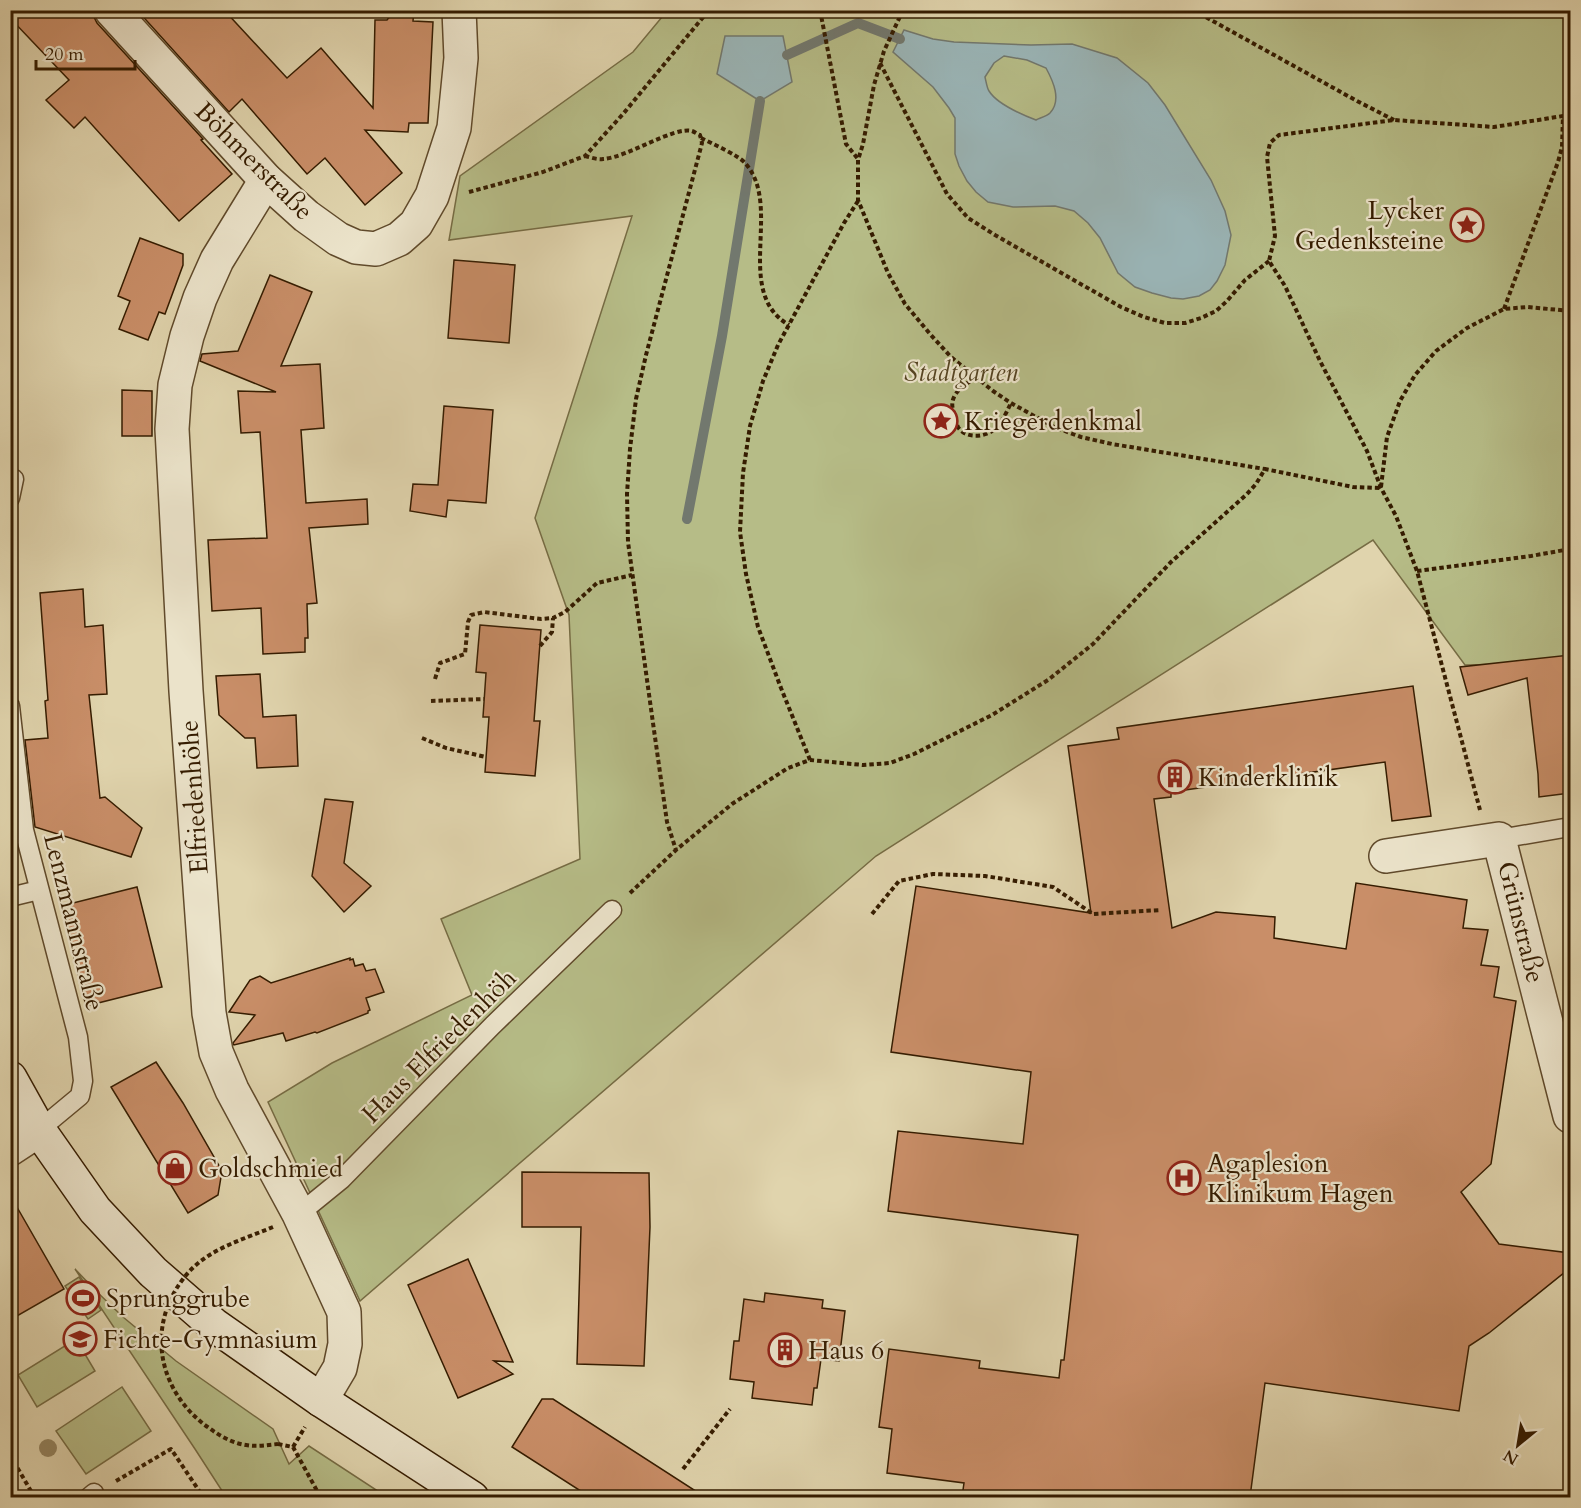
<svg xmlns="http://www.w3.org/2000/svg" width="1581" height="1508" font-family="Cardo,serif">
	<rect width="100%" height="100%" fill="#e0d4ad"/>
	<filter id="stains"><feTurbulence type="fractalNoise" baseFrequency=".00333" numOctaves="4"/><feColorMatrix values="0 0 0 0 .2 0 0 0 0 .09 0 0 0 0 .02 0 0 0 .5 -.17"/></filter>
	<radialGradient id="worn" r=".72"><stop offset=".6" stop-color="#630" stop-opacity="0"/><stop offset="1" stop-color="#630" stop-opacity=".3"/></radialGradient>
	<!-- green -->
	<g fill="#b6bc87" stroke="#766c44" stroke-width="1.5">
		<path d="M667,11H1570V663L1465,665L1373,540L876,856L360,1301L268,1102L332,1063L472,995L441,919L580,859L569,615L535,518L632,216L449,240L460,176L633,52Z"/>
		<path d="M75,1269L95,1290L123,1317L176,1361L273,1429L289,1464L309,1446L387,1497H226L195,1449Z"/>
		<path d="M79,1277L101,1310L88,1319L65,1286Z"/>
		<path d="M76,1339L95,1371L37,1407L18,1375Z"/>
		<path d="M122,1387L151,1431L86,1474L56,1431Z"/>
	</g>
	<!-- water -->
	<g fill="#9ab5b7" stroke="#72786e" stroke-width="1.5" fill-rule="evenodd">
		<path d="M904,30L933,39L954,42L1031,45L1072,44L1117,58L1148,83L1165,105L1211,180L1225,211L1231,235L1225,265L1217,281L1210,290L1199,296L1183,299L1171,298L1152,293L1135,287L1118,273L1100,238L1088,223L1074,211L1055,206L1013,207L988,202L976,192L967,181L959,166L955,154V118L949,108L933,87L893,52ZM1004,56L1027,60L1046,68C1053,81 1062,100 1050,113C1047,116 1040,118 1036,120C1023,115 997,104 989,91C987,88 986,81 985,77L994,63Z"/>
		<path d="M725,36H783L792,82L760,101L717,74Z"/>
	</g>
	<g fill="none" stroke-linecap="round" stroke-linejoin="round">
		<!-- stream -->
		<g stroke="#72786e" stroke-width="10">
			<path d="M787,55L858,23L900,39"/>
			<path d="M687,519L722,336L760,101"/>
		</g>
	</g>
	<!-- building -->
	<g fill="#c98e68" stroke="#351c00" stroke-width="1.5">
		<path d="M10,10H93V15L97,23L203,139L201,140L232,174L179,221L85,117L74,128L46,100L69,80L10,18Z"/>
		<path d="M137,10H224L287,78L321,48L373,108L375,20H387L395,10H414L413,21L433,22L428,123H409L408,132L365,130L402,173L365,205L325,158L307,174L242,99L229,112Z"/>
		<path d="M140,238L183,254V265L165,314L159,312L148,340L119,329L130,301L118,296Z"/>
		<path d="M454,260L515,265L509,343L448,338Z"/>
		<path d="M270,275L312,292L281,366L320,364L324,428L301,430L306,503L367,499L368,524L309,528L317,603L307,604L308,638H305V652L263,654L261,608L212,611L208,540L267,538L260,432L241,433L238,391L276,392L200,361L202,354L238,351Z"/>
		<path d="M122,390L152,391V436H122Z"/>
		<path d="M444,406L493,410L486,503L448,500L446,517L410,511L413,484L438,485Z"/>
		<path d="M83,589L85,627L103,625L107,694L89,695L100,798L105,797L142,828L131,857L35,827L25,740L48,738L45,701L48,700L40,593Z"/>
		<path d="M480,625L541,630L534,721H540L535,776L485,772L489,717H483L486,673L476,672Z"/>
		<path d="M1570,655V793L1539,797L1538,774L1527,678L1468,695L1460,667Z"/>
		<path d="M260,674L263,717L296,715L298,766L257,768L255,738H245L219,715L216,676Z"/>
		<path d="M1413,686L1431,816L1392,821L1385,762L1171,792V797L1154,799L1172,928L1216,912L1275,917L1274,938L1346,949L1356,883L1467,900L1463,928L1488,930L1481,965L1499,967L1494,997L1516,1001L1491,1164L1461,1192L1499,1244L1570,1253V1268L1489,1333L1469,1346L1459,1411L1265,1383L1250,1497H962L964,1483L887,1473L892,1429L879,1427L889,1349L980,1361L979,1368L1059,1378L1061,1360H1064L1078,1235L888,1211L898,1131L1023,1144L1031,1072L891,1052L916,886L1091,913L1068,746L1119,739L1117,728Z"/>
		<path d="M325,799L353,802L344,863L371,886L344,912L312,876Z"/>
		<path d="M137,887L162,987L86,1006L61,906Z"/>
		<path d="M350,958V960L353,959L355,966L363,964L366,971L375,969L384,992L366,998L370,1010L368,1011V1013L317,1033L315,1032L286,1041L283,1033L234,1045L233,1043L255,1015L229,1012L250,980L260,976L271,983Z"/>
		<path d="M156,1062L183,1103L222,1171L218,1195L188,1213L111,1087Z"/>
		<path d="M522,1172L649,1173L650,1227L644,1366L577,1364L581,1227H522Z"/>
		<path d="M10,1195L64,1289L10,1320Z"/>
		<path d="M468,1259L513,1362L494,1361L513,1374L458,1398L408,1285Z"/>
		<path d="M765,1293L823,1300L822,1308L845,1311L839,1361L821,1359L817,1388H814L812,1405L752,1398L754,1382L730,1379L734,1341H739L744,1299L764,1302Z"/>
		<path d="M542,1399H553L705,1497H590L512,1447Z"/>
	</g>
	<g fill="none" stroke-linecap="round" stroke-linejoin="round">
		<!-- lane casing -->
		<g stroke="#604a2b" stroke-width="21">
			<g id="lane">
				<path d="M10,498L14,479"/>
				<path d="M10,706L24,830L78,1037L83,1081L80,1096L39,1130"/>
				<path d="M1499,839L1570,827"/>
				<path d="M10,897L39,890"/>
				<path d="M299,1214L342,1179L493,1025L612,910"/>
				<path d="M88,1498L94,1493"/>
			</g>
		</g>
		<!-- street casing -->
		<g stroke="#604a2b" stroke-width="36">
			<g id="street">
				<path d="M111,10L266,180L306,216L338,239L356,247L376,249L399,239L416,224L432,196L454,128L461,58L459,10"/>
				<path d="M266,180L217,260L200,298L187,336L175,385L172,429L186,691L209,1013L216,1052L232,1090L299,1214L344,1312L345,1344L340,1368L321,1400"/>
				<path d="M1386,856L1499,839L1570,1116"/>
				<path d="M10,1149L39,1130"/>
			</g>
		</g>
		<!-- secondary casing -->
		<g stroke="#351c00" stroke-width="36">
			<path id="secondary" d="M10,1078L39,1130L95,1210L153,1272L214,1325L321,1400L472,1498"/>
		</g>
		<!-- path -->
		<g stroke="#351c00" stroke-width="4" stroke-dasharray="4.5 3" stroke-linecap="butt">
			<path d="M820,10L846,144L858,159"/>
			<path d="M903,10L884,51L874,85L863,144L858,160V200L888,273L905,304L930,334L951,357L993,391L1011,403L1054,427L1081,437L1112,444L1265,469"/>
			<path d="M1193,10L1357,101L1394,120"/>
			<path d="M880,63L947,194L968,218L995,235L1121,307L1144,317L1165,323H1185L1201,318L1216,311L1227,301L1245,280L1269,261"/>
			<path d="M701,138C713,144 738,155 745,163C784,206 732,292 789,325"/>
			<path d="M585,156C590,157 597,160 603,159C626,158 674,126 692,131C695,132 697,134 700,135L702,143L646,355L636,399L630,449L627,494L628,542L652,716L667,822L676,850"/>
			<path d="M469,192L543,172L585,156L623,114L709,10"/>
			<path d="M1504,309L1558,162L1562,147L1563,116"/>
			<path d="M977,377C969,382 960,387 955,395C951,402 952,407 954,414C955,418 956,423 958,427C966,440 987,437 996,428C1003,421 1007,411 1011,403"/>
			<path d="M1381,487L1387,437L1400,401L1415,375L1436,351L1467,328L1504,309L1528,307L1570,311"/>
			<path d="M1417,571L1531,556L1570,549"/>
			<path d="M540,646L552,632L553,618"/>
			<path d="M435,679L440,663L465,654L468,622L471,615L484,612L541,619L553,618L565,612L597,583L632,575"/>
			<path d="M431,701L484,699"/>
			<path d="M422,738L446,748L486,757"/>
			<path d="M810,760L781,688L758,627L746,574L740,532L743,473L750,426L763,381L778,345L844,223L858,201"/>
			<path d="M1480,810L1417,571L1396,516L1381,488L1367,451L1320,361L1285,286L1269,261L1275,236L1267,157L1270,143L1279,135L1394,120L1494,127L1563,116L1570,113"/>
			<path d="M630,893L676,850L732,804L788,768L810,760L863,765L890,763L914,754L992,715L1048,680L1093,644L1171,562L1247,494L1256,484L1265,469L1353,487L1381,488"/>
			<path d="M872,914L899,881L933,874L985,876L1053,887L1093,914L1161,910"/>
			<path d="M278,1444L293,1447L321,1498"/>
			<path d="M293,1447L305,1427"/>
			<path d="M10,1455L35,1498"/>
			<path d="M683,1469L730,1409"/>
			<path d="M116,1481L171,1449L204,1498"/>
		</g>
		<!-- lane -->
		<use href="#lane" stroke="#ebe3ca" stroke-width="18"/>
		<!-- street -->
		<use href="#street" stroke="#ebe3ca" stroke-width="33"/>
		<!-- secondary -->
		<use href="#secondary" stroke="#ebe3ca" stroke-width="33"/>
		<!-- path-bridge -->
		<path stroke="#351c00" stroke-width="4" stroke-dasharray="4.5 3" stroke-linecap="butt" d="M273,1227C242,1240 204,1250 183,1279C145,1329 159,1393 209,1428C220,1436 232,1443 246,1445C257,1447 267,1445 278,1444"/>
	</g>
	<!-- trees -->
	<circle fill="#948561" cx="48" cy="1448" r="9"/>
	<!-- icons -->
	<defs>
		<g id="sight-ring" transform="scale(1.725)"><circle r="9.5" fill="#ebe3ca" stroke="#8f2418" stroke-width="1.5"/><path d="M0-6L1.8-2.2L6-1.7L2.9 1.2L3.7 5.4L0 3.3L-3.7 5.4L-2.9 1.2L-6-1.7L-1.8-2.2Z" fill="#8f2418"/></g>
		<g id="building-ring" transform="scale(1.725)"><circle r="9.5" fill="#ebe3ca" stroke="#8f2418" stroke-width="1.5"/><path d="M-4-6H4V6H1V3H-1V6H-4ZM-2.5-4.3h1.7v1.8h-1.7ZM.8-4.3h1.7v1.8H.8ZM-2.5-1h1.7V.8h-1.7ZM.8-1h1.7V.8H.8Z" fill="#8f2418"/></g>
		<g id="shop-ring" transform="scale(1.725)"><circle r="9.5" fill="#ebe3ca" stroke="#8f2418" stroke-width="1.5"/><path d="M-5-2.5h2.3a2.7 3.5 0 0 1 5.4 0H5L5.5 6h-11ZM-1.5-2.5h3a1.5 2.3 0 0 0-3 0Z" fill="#8f2418"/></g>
		<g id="hospital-ring" transform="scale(1.725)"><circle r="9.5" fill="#ebe3ca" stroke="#8f2418" stroke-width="1.5"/><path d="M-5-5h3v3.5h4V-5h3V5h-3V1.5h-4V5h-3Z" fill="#8f2418"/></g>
		<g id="stadium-ring" transform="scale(1.725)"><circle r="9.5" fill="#ebe3ca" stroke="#8f2418" stroke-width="1.5"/><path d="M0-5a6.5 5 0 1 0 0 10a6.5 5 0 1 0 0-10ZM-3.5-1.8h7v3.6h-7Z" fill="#8f2418"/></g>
		<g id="school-ring" transform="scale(1.725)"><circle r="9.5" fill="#ebe3ca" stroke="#8f2418" stroke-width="1.5"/><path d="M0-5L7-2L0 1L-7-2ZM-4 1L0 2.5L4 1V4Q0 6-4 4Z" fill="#8f2418"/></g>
	</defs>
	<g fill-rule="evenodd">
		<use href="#sight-ring" x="1467" y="225"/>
		<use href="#sight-ring" x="941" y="421"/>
		<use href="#building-ring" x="1175" y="777"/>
		<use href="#shop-ring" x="175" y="1168"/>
		<use href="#hospital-ring" x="1184" y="1178"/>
		<use href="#stadium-ring" x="83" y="1298"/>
		<use href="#school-ring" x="80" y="1339"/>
		<use href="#building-ring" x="785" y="1350"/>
	</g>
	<g text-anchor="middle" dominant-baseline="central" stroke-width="4.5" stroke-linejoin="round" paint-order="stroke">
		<!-- street labels -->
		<g font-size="26" fill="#351c00" stroke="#ebe3ca">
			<text transform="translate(254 161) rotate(45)">Böhmerstraße</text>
			<text transform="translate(194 797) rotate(-94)">Elfriedenhöhe</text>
			<text transform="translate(74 922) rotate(76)">Lenzmannstraße</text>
			<text transform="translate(1521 922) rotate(76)">Grünstraße</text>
			<text transform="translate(439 1046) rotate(-45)">Haus Elfriedenhöh</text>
		</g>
		<!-- poi labels -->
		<g font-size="26" fill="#351c00" stroke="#ebe3ca" text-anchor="start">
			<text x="1444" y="210" text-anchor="end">Lycker<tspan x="1444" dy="30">Gedenksteine</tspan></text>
			<text x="964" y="421">Kriegerdenkmal</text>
			<text x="1198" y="777">Kinderklinik</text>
			<text x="1207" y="1163">Agaplesion<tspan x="1207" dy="30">Klinikum Hagen</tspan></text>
			<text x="198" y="1168">Goldschmied</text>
			<text x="106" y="1298">Sprunggrube</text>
			<text x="103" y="1339">Fichte-Gymnasium</text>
			<text x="808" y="1350">Haus 6</text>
		</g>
		<!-- park labels -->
		<g font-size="26" font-style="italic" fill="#542" stroke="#ebe3ca">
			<text x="961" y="372">Stadtgarten</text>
		</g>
	</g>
	<!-- margin -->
	<rect width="1581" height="1508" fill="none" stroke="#e0d4ad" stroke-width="36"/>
	<rect x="12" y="12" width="1557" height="1484" fill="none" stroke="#351c00" stroke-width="3"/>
	<rect x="18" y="18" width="1545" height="1472" fill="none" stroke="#351c00" stroke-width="1.5"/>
	<!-- north arrow -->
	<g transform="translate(1518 1445) rotate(210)" stroke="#ebe3ca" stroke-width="4.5" paint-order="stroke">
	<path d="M0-4.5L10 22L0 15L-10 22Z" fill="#351c00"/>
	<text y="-9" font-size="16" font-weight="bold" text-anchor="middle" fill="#351c00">N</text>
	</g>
	<!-- scale -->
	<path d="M36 60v9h99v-9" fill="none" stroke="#351c00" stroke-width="3"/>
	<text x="45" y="60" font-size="18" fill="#351c00" stroke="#ebe3ca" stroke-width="4.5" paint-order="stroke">20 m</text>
	<rect width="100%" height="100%" filter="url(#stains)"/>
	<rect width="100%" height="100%" fill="url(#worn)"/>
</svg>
